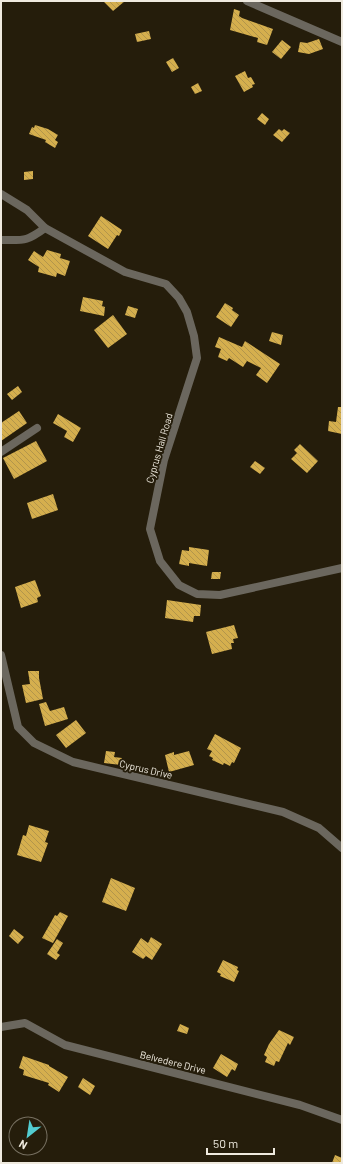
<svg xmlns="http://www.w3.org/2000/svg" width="343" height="1164" font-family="Barlow,sans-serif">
	<defs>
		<pattern id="building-back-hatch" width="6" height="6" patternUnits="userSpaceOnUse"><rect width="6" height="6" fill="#d5af4e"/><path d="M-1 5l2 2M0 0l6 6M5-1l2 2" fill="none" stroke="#b2954b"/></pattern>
	</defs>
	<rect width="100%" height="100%" fill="#251d0b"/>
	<!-- building -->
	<g fill="url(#building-back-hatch)">
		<path d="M103,1H125L113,11Z"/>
		<path d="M234,9L240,11L239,16L242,18L273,29L267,45L257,42L258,38L230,30Z"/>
		<path d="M149,31L151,39L137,42L135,34Z"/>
		<path d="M319,39L323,49L309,54L298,52L300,42L307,43Z"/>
		<path d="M282,40L291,47L281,59L272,52Z"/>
		<path d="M173,58L179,68L172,72L166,62Z"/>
		<path d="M245,71L248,78L251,77L255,84L252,85L253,87L244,92L235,76Z"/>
		<path d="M198,83L202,91L195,94L191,87Z"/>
		<path d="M262,113L269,119L265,125L257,119Z"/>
		<path d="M35,125L48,129L58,135L55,140L58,142L55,148L45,142L46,140L29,134L32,127L34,128Z"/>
		<path d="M279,129L282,131L284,129L290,133L282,142L273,135Z"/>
		<path d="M33,171V179L24,180V172Z"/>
		<path d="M101,216L122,230L119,236L117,235L108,249L88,236Z"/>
		<path d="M47,250L61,254L60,258L70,261L65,276L57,273L56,277L38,272L39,267L28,260L34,251L43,257Z"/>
		<path d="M83,297L103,301L102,306L105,307L104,316L80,311Z"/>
		<path d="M225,303L233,308L232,310L239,315L231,327L216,317Z"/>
		<path d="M128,306L138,309L135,318L125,315Z"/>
		<path d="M113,315L127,334L108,348L94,330Z"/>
		<path d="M272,332L283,335L281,345L269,341Z"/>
		<path d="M219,337L242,347L245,341L280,364L267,383L256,375L261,368L247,361L243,367L229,358L227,361L218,357L221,349L215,347Z"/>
		<path d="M18,386L22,392L12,400L7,394Z"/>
		<path d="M338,407H342V434L328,431L329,421L336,422Z"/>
		<path d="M19,411L27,423L1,441V423Z"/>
		<path d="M58,414L81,428L73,442L64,437L67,431L53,423Z"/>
		<path d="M36,441L47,461L14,479L3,458Z"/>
		<path d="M300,444L318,461L307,473L291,459L297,453L294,450Z"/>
		<path d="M255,461L265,468L260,474L250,467Z"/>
		<path d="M53,494L58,510L32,519L27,503Z"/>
		<path d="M189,547L209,550L207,566L189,563V566L179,564L182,550L189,551Z"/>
		<path d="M212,572H221L220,579H211Z"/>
		<path d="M35,580L41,596L37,598L38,602L21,608L15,587Z"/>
		<path d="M167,600L201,605L200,616H194L193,622L165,618Z"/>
		<path d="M234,625L238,638L233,639L234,643H231L232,649L212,654L206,632Z"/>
		<path d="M28,671H39V678L43,699L26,703L22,685L30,684Z"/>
		<path d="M46,702L50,711L64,707L68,719L45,726L39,704Z"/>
		<path d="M76,720L86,733L66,748L56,735Z"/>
		<path d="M215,734L241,748L234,763L232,762L230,766L224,763L223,765L212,760L213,758L209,756L212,751L207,749Z"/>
		<path d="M106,751L115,752L114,757L122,758L121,765L104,763Z"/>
		<path d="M189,751L194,765L169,772L165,755L174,752V755Z"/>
		<path d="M29,825L49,831L45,842L48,843L41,862L17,855L23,835L26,836Z"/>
		<path d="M111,878L135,888L126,911L102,902Z"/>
		<path d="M60,912L68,916L53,943L42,938L55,915L57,916Z"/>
		<path d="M14,929L24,937L18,944L9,936Z"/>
		<path d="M151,937L162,944L152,960L146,956L143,959L132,952L141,938L148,943Z"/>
		<path d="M57,939L63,943L57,953L60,955L56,960L47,954Z"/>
		<path d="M223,960L238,967L237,970L239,971L234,982L220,976L221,974L217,972Z"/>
		<path d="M180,1024L189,1028L187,1034L177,1031Z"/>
		<path d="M279,1030L294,1037L290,1045L288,1043L279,1062L276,1061L274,1066L265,1062L267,1057L264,1055L269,1044Z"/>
		<path d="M221,1054L238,1064L235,1071L232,1069L227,1077L213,1068Z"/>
		<path d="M23,1056L49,1065V1066L68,1077L59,1092L48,1085L49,1083L23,1075L24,1070L19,1068Z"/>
		<path d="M83,1078L95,1086L90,1095L78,1087Z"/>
		<path d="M335,1155L342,1158V1163H332Z"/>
	</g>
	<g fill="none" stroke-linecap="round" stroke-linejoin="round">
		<!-- minor -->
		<g stroke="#6b675e" stroke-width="8">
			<path d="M247,1L342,42"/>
			<path d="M1,194L27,210L45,228C26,242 24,240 1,240"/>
			<path d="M45,228L125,272L166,284L179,298L187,312L194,336L197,358L164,460L150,529L160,561L179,585L197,594L220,595L342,568"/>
			<path d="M1,452L37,428"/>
			<path d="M1,655L18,727L34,743L73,762L283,812L319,828L342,848"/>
			<path d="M1,1027L25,1023L65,1045L300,1105L342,1120"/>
		</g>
	</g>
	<g text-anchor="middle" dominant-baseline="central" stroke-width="4" stroke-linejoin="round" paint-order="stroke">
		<!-- street labels -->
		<g font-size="10" fill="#efeadf" stroke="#251d0b">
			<text transform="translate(159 448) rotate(-74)">Cyprus Hall Road</text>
			<text transform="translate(146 769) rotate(13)">Cyprus Drive</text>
			<text transform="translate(173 1062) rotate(14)">Belvedere Drive</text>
		</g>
	</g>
	<!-- border -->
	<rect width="343" height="1164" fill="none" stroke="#efeadf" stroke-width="4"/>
	<!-- north arrow -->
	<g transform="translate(28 1136) rotate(210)"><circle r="19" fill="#251d0b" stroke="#766f60"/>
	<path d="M0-3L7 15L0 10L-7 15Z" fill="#52ccd0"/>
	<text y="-6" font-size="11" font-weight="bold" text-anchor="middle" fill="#efeadf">N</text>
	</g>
	<!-- scale -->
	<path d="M207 1148v6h67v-6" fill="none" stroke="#efeadf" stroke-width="2"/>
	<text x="213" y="1148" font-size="12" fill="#efeadf" stroke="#251d0b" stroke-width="3" paint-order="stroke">50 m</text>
</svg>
